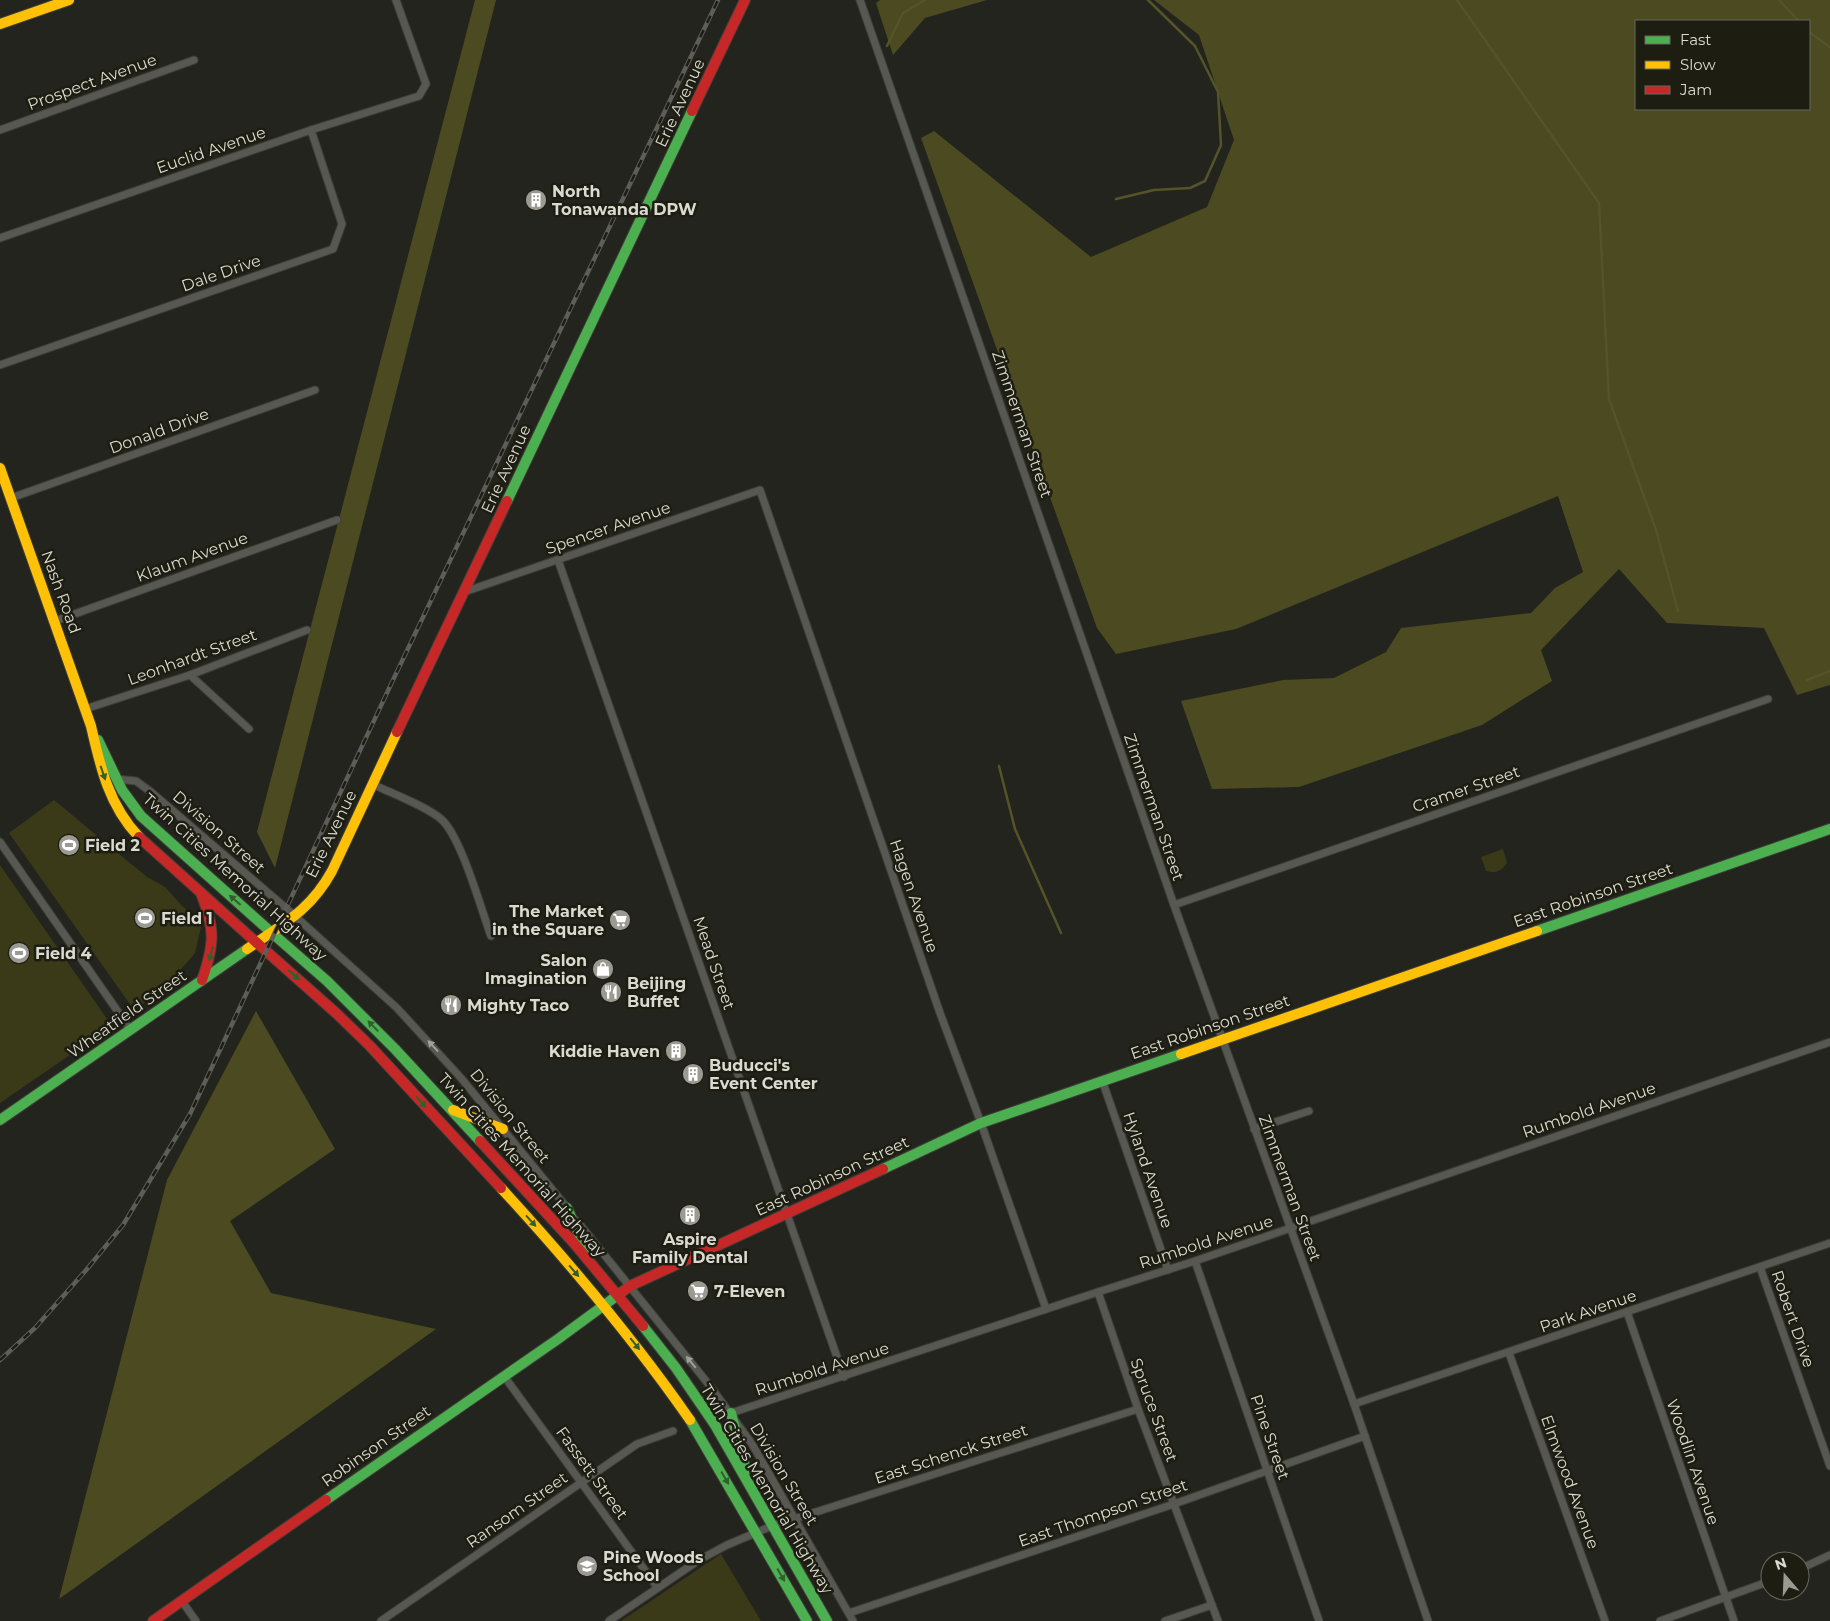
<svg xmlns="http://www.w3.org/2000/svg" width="1830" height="1621" font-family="Montserrat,sans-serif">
	<rect width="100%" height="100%" fill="#24241e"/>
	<!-- green -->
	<g fill="#3a3918">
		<path d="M54,800L147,877L165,887L181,905L202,923L195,953L163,990L134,1010L9,833Z"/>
		<path d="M1503,849L1507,863C1501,871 1496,874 1486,871L1481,857Z"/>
		<path d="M0,865L112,1026L0,1103Z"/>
		<path d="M721,1554L761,1621H621Z"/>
	</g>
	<!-- forest -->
	<g fill="#4b4a20" fill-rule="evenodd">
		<path d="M475,0H496L275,868L257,832Z"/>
		<path d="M880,0H987L925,18L893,55L876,3Z"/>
		<path d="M1154,0H1830V685L1797,695L1764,628L1667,623L1619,569L1541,650L1552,681L1482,725L1299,787L1212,789L1181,701L1283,680L1334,678L1386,652L1401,628L1531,613L1555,588L1583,572L1558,496L1236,629L1116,654L1097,628L921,138L934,131L1091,257L1207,207L1234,140L1199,35ZM1636,21H1809V109H1636Z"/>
		<path d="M256,1011L335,1149L230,1221L271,1293L436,1329L59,1599L167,1180Z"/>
	</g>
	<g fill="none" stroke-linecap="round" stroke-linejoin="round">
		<!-- stream -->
		<g stroke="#555428" stroke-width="2.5">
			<path d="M1457,0L1599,203L1609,399L1656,530L1678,611"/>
			<path d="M1779,0L1799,21"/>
			<path d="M1809,32L1830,47"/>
			<path d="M887,46L903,13L925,0"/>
			<path d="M1116,199L1154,190L1190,188L1205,181L1221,145L1218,92L1195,46L1148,0"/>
			<path d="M1807,680L1830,671"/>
			<path d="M999,766L1015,829L1061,933"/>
		</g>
		<!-- street casing -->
		<g stroke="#3e3e38" stroke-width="9">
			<g id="street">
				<path d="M860,0L1174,905L1354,1404L1428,1621"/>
				<path d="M0,130L194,60"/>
				<path d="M0,238L311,130L419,96L426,84L396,0"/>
				<path d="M0,365L333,249L342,224L311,130"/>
				<path d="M11,498L315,390"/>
				<path d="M558,560L844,1377"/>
				<path d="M464,592L760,490L940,1013L981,1123L1046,1309"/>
				<path d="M55,621L337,520"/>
				<path d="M190,675L249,729"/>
				<path d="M85,709L190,675L307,630"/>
				<path d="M116,779L136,781L151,792L295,916L397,1008L461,1078L569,1210"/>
				<path d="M372,784C391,793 426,806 441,819C461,836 481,909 491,936"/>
				<path d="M0,842L130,1029"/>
				<path d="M1174,905L1768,699"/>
				<path d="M1102,1080L1168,1270"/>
				<path d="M1254,1129L1309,1111"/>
				<path d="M577,1221L710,1386L752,1444L853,1621"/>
				<path d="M1195,1261L1319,1621"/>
				<path d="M1760,1267L1830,1466"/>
				<path d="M1098,1292L1138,1409L1218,1621"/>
				<path d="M1627,1312L1734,1621"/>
				<path d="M1509,1353L1605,1621"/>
				<path d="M504,1376L657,1587"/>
				<path d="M1354,1404L1830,1243"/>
				<path d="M731,1413L1098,1292L1195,1261L1830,1042"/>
				<path d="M1800,1569L1830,1555"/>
				<path d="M181,1600L196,1621"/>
				<path d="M849,1613L1174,1504L1365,1436"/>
				<path d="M381,1621L637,1444L673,1431"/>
				<path d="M609,1621L699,1560L727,1545L772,1526L1138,1409"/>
				<path d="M1165,1621L1212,1605"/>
				<path d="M1660,1621L1770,1581"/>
			</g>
		</g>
		<!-- fast casing -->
		<g stroke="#3e3e38" stroke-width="12">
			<g id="fast">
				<path d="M507,501L692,111"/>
				<path d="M98,740L122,790L141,816L272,933"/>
				<path d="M1537,931L1830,829"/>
				<path d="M272,933L327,981L395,1049L480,1141"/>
				<path d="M0,1120L247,949"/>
				<path d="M883,1169L981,1123L1181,1054"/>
				<path d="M567,1208L586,1250"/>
				<path d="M643,1326L676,1368L715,1425L827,1621"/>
				<path d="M731,1413L746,1470"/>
				<path d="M690,1420L807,1621"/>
				<path d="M326,1500L558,1339L622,1292"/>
			</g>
		</g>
		<!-- slow casing -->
		<g stroke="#3e3e38" stroke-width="12">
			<g id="slow">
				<path d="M0,24L69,0"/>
				<path d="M0,468L91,726C100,766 109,806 139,837"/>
				<path d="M247,949C283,924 310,911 332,871L397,732"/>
				<path d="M1181,1054L1537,931"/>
				<path d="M453,1110L503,1129"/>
				<path d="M501,1188C568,1261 633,1338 690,1420"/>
			</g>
		</g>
		<!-- jam casing -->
		<g stroke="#3e3e38" stroke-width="12">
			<g id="jam">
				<path d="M692,111L745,0"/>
				<path d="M397,732L507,501"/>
				<path d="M139,837L257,943"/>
				<path d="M201,893C215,929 215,943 202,980"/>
				<path d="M257,943L336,1013L370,1046L501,1188"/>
				<path d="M480,1141L573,1242L643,1326"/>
				<path d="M622,1292L630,1286L883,1169"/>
				<path d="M153,1621L326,1500"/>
			</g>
		</g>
		<!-- street -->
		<use href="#street" stroke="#585853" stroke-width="7"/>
		<!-- fast -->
		<use href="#fast" stroke="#4caf50" stroke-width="10"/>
		<!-- slow -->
		<use href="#slow" stroke="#ffc107" stroke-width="10"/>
		<!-- jam -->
		<use href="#jam" stroke="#c62828" stroke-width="10"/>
		<!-- rail casing -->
		<g stroke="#5d5d59" stroke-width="4.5">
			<path id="rail" d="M0,1360L35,1328L87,1269L123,1225L190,1114L393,680L718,0"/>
		</g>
		<!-- rail -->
		<use href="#rail" stroke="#1d1d12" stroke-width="2.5" stroke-dasharray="8" stroke-linecap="butt"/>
	</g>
	<!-- one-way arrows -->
	<defs><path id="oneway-solid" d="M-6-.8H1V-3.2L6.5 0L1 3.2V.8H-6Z" transform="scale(1.25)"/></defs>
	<g fill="#325f2e">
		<use href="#oneway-solid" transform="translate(103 773) rotate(71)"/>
		<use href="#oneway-solid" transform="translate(235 900) rotate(-139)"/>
		<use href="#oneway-solid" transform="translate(211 954) rotate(104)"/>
		<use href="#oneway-solid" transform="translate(294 975) rotate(42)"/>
		<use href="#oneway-solid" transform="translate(373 1026) rotate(-134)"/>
		<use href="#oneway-solid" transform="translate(421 1102) rotate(48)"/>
		<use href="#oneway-solid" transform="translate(531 1221) rotate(48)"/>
		<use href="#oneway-solid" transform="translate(574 1271) rotate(49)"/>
		<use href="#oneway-solid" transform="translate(635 1344) rotate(51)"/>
		<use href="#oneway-solid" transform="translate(725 1478) rotate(60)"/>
		<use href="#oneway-solid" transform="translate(781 1575) rotate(60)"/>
	</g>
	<g fill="#a0a099">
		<use href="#oneway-solid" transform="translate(433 1046) rotate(-133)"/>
		<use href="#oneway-solid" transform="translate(691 1362) rotate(-129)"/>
	</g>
	<!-- icons -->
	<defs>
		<g id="building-disc" transform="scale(1.125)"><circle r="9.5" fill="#9a9a93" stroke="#1d1d12"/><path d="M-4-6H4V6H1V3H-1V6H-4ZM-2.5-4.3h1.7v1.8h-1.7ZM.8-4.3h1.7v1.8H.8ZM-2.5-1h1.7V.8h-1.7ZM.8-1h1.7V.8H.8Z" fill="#fff"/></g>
		<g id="stadium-disc" transform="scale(1.125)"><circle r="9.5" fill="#9a9a93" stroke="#1d1d12"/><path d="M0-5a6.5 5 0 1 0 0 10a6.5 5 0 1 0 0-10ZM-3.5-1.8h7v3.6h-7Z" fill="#fff"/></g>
		<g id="supermarket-disc" transform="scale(1.125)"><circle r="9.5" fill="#9a9a93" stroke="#1d1d12"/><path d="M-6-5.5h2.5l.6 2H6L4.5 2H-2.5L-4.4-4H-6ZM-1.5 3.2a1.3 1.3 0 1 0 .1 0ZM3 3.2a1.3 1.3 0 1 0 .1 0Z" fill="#fff"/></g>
		<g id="shop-disc" transform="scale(1.125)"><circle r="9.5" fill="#9a9a93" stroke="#1d1d12"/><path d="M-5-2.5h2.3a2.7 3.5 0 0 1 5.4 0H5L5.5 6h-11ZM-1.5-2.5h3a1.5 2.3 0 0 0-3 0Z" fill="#fff"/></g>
		<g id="restaurant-disc" transform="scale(1.125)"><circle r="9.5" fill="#9a9a93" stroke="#1d1d12"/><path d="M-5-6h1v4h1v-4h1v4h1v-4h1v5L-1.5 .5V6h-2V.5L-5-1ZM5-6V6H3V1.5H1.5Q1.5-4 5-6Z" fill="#fff"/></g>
		<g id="school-disc" transform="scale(1.125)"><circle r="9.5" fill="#9a9a93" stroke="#1d1d12"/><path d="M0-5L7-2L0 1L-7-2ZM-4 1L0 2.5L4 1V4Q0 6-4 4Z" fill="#fff"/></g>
	</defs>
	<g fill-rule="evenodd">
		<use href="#building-disc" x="536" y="200"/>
		<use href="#stadium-disc" x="69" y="845"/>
		<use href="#stadium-disc" x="145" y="918"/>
		<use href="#supermarket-disc" x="620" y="920"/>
		<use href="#stadium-disc" x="19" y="953"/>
		<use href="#shop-disc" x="603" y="969"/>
		<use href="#restaurant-disc" x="611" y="992"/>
		<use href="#restaurant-disc" x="451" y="1005"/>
		<use href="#building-disc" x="676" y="1051"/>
		<use href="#building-disc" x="693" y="1074"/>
		<use href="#building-disc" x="690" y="1215"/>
		<use href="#supermarket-disc" x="698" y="1291"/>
		<use href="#school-disc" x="587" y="1566"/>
	</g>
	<g text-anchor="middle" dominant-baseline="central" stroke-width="5" stroke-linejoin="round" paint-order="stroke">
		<!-- street labels -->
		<g font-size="16" fill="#dadad2" stroke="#1d1d12">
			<text transform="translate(92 82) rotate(-20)">Prospect Avenue</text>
			<text transform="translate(680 103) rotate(-65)">Erie Avenue</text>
			<text transform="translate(211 150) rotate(-19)">Euclid Avenue</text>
			<text transform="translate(221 273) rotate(-19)">Dale Drive</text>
			<text transform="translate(1022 424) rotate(71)">Zimmerman Street</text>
			<text transform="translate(159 431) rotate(-20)">Donald Drive</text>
			<text transform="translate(506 469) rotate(-65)">Erie Avenue</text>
			<text transform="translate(608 528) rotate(-19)">Spencer Avenue</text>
			<text transform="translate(192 557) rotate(-20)">Klaum Avenue</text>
			<text transform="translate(61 592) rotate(70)">Nash Road</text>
			<text transform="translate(192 657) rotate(-20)">Leonhardt Street</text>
			<text transform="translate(1466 789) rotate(-19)">Cramer Street</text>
			<text transform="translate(1154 807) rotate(71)">Zimmerman Street</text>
			<text transform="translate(219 832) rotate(41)">Division Street</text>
			<text transform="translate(331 834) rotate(-64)">Erie Avenue</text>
			<text transform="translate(235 877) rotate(42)">Twin Cities Memorial Highway</text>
			<text transform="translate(1593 895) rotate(-19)">East Robinson Street</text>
			<text transform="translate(914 896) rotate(71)">Hagen Avenue</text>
			<text transform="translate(714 963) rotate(71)">Mead Street</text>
			<text transform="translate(127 1014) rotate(-35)">Wheatfield Street</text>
			<text transform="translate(1210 1027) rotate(-19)">East Robinson Street</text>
			<text transform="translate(1589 1110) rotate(-19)">Rumbold Avenue</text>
			<text transform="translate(510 1116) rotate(51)">Division Street</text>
			<text transform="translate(522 1165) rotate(48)">Twin Cities Memorial Highway</text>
			<text transform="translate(1148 1170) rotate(71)">Hyland Avenue</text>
			<text transform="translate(832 1176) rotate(-25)">East Robinson Street</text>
			<text transform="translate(1290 1188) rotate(70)">Zimmerman Street</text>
			<text transform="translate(1206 1242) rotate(-18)">Rumbold Avenue</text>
			<text transform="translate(1588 1311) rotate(-19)">Park Avenue</text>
			<text transform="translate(1793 1319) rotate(71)">Robert Drive</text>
			<text transform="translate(822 1369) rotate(-18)">Rumbold Avenue</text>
			<text transform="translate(1154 1410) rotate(70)">Spruce Street</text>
			<text transform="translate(1270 1437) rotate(71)">Pine Street</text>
			<text transform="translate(376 1446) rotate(-35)">Robinson Street</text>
			<text transform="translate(951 1454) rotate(-18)">East Schenck Street</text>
			<text transform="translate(1693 1462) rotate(71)">Woodlin Avenue</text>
			<text transform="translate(592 1473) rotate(54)">Fassett Street</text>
			<text transform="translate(784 1474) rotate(59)">Division Street</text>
			<text transform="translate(1570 1482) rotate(70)">Elmwood Avenue</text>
			<text transform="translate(767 1489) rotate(59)">Twin Cities Memorial Highway</text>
			<text transform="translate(517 1510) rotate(-35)">Ransom Street</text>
			<text transform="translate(1103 1513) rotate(-19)">East Thompson Street</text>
		</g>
		<!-- poi labels -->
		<g font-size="16" font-weight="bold" fill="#dadad2" stroke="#1d1d12" text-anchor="start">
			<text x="552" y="191">North<tspan x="552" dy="18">Tonawanda DPW</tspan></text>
			<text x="85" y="845">Field 2</text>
			<text x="604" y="911" text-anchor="end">The Market<tspan x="604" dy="18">in the Square</tspan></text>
			<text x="161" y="918">Field 1</text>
			<text x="35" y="953">Field 4</text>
			<text x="587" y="960" text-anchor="end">Salon<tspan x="587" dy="18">Imagination</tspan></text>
			<text x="627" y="983">Beijing<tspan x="627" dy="18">Buffet</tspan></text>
			<text x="467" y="1005">Mighty Taco</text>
			<text x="660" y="1051" text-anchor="end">Kiddie Haven</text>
			<text x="709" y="1065">Buducci's<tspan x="709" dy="18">Event Center</tspan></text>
			<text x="690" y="1239" text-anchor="middle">Aspire<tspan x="690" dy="18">Family Dental</tspan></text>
			<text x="714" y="1291">7-Eleven</text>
			<text x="603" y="1557">Pine Woods<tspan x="603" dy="18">School</tspan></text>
		</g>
	</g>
	<!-- legend -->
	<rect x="1635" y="20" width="175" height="90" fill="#1d1d12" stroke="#69695f"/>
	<rect x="1645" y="36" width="25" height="8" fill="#4caf50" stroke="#69695f"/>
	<text x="1680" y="45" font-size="15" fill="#dadad2">Fast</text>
	<rect x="1645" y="61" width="25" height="8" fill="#ffc107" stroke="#69695f"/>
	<text x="1680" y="70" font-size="15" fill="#dadad2">Slow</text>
	<rect x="1645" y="86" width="25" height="8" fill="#c62828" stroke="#69695f"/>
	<text x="1680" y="95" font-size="15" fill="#dadad2">Jam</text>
	<!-- north arrow -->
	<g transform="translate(1785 1576) rotate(341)"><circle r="24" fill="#1d1d12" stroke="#69695f"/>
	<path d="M0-4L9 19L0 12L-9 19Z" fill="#9a9a93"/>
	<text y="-8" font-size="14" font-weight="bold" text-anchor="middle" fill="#dadad2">N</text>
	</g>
</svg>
